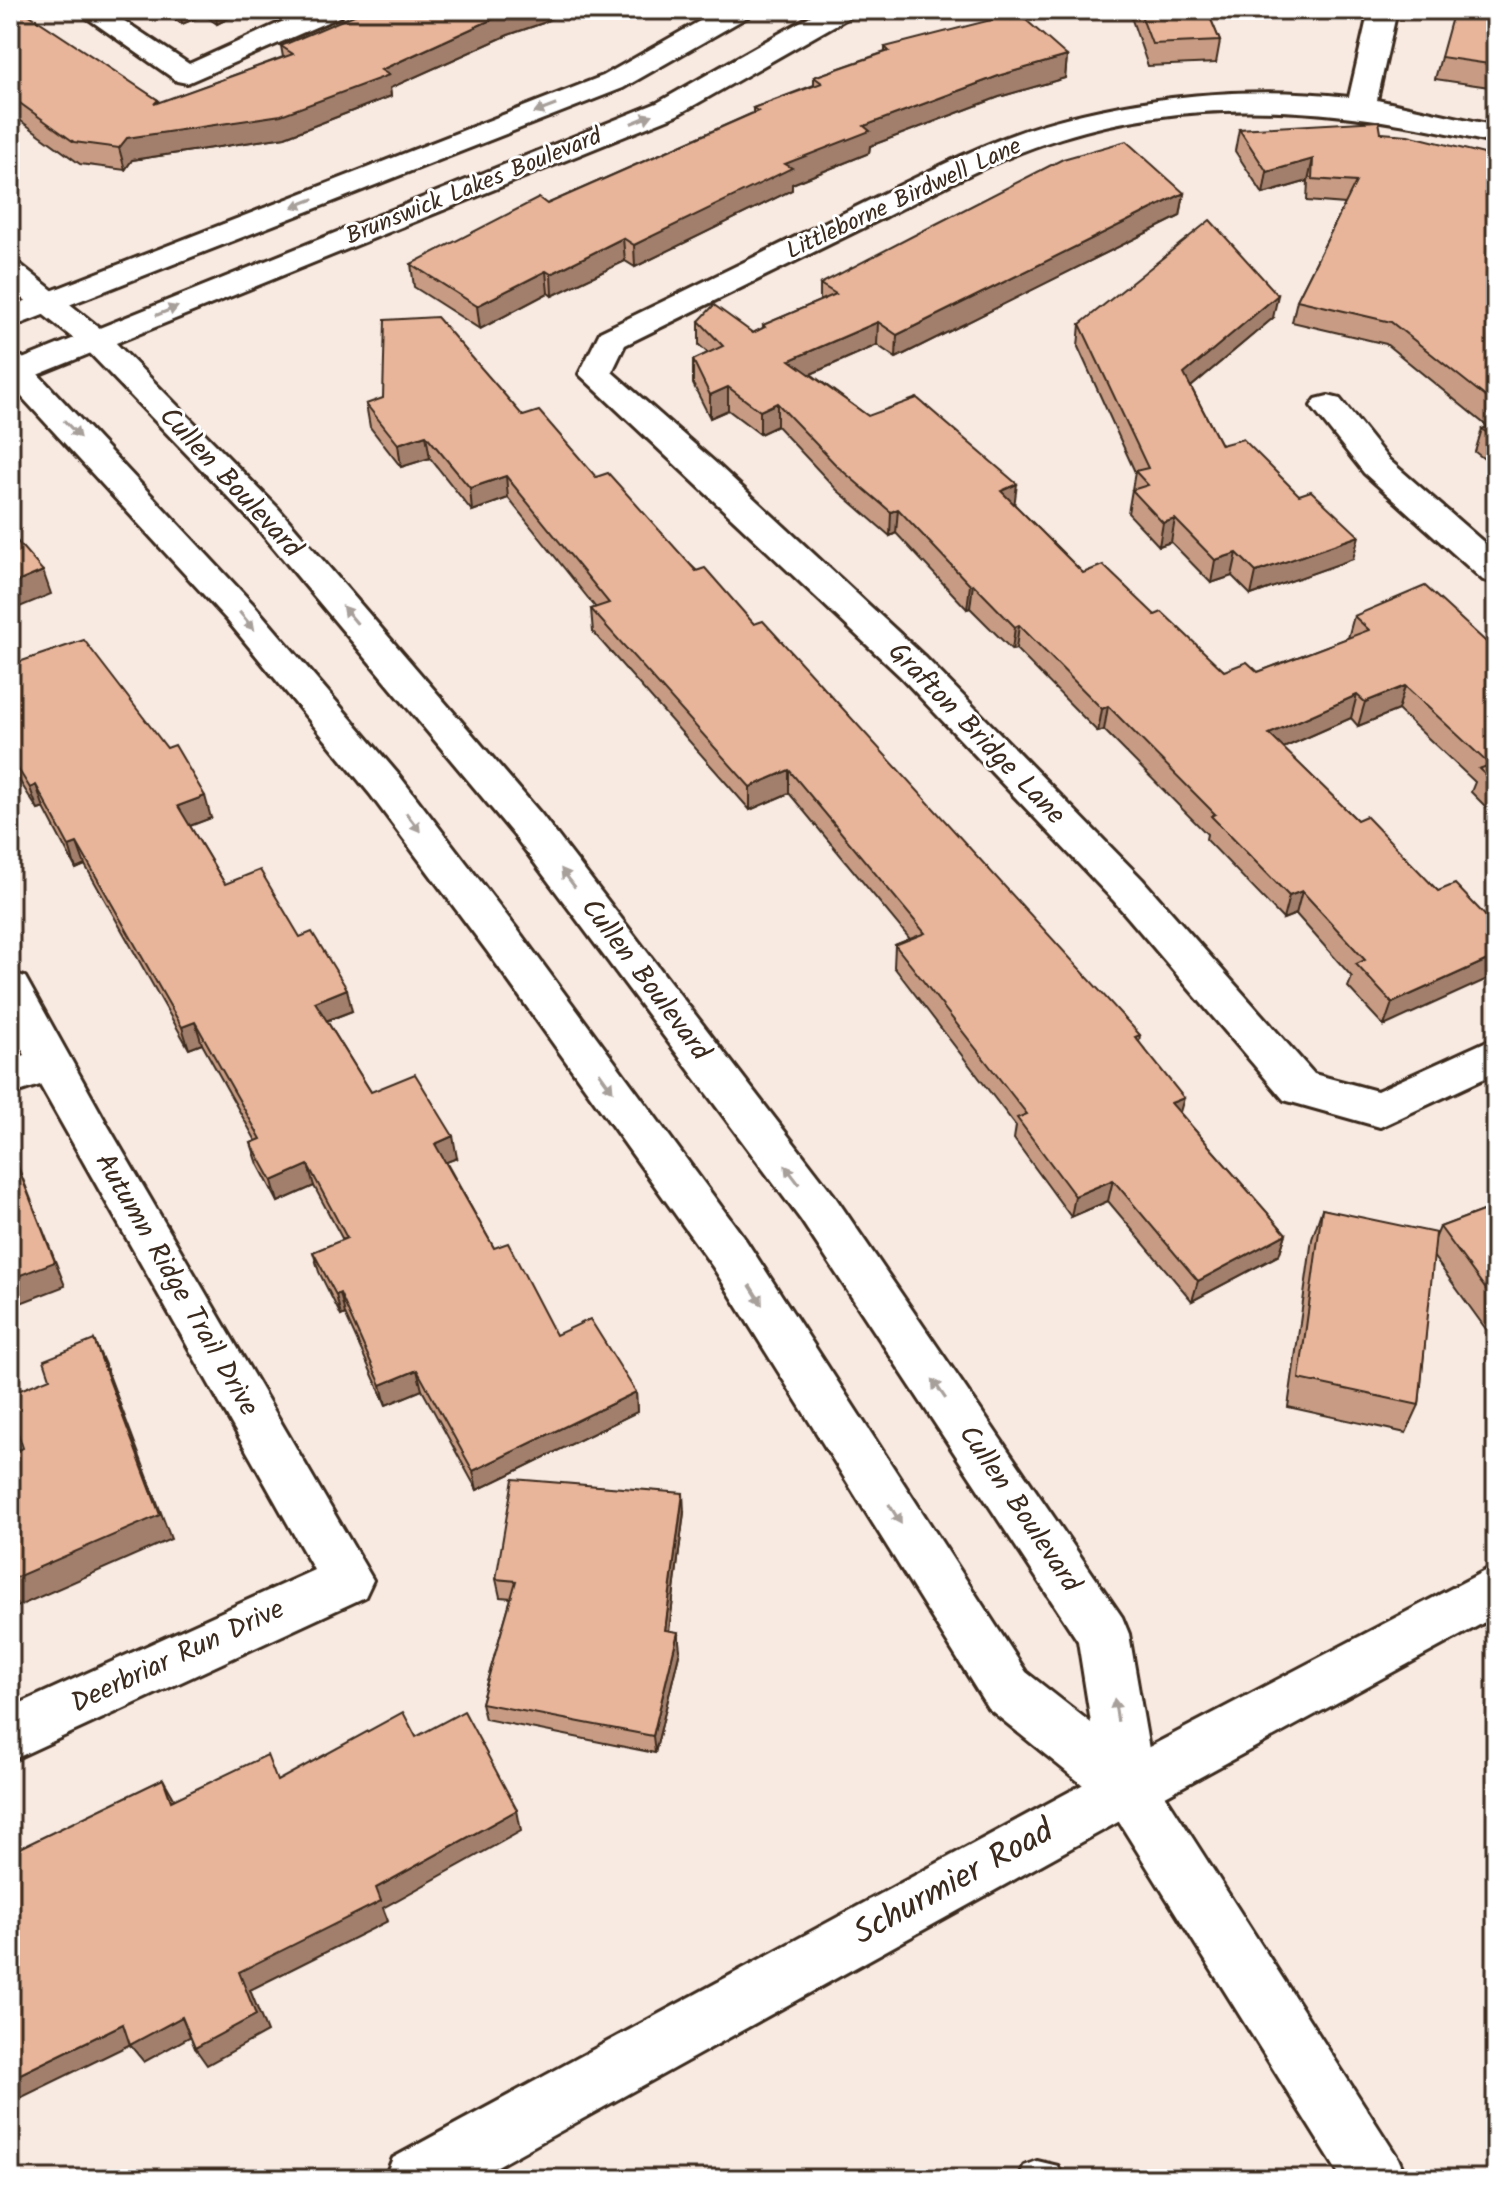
<svg xmlns="http://www.w3.org/2000/svg" width="1506" height="2189" font-family="Kalam,sans-serif">
	<rect width="100%" height="100%" fill="#f8e9e1"/>
	<filter id="ink" filterUnits="userSpaceOnUse"><feTurbulence type="fractalNoise" baseFrequency=".0125" numOctaves="2"/><feDisplacementMap in="SourceGraphic" scale="16" xChannelSelector="R" yChannelSelector="G"/><feConvolveMatrix kernelMatrix="1 2 1 2 8 2 1 2 1" color-interpolation-filters="sRGB"/></filter>
	<g filter="url(#ink)">
		<g fill="none" stroke-linecap="round" stroke-linejoin="round">
			<!-- service casing -->
			<g stroke="#3b2a1e" stroke-width="6">
				<path id="service" d="M1037,2161L1058,2166L1063,2179H1019L1024,2166Z"/>
			</g>
			<!-- minor casing -->
			<g stroke="#3b2a1e" stroke-width="6">
				<g id="minor">
					<path d="M76,10H108L189,64L308,10H345L341,16L187,83L177,81Z"/>
					<path d="M719,10H753L749,16L623,88L10,328V307L603,76Z"/>
					<path d="M821,10H855L851,16L677,115L10,386V364L657,103Z"/>
					<path d="M1369,10H1397L1377,100L1496,126V144C1354,109 1203,93 1061,138C999,157 942,188 885,217C798,260 711,302 625,345L612,372L718,465L926,658L1142,879L1314,1074L1377,1091L1496,1037V1073L1380,1127L1284,1100L1114,901L900,676L579,374L600,332C689,289 778,246 866,202C924,174 982,143 1044,124C1141,96 1249,85 1349,97Z"/>
					<path d="M1328,396L1340,399L1388,459L1496,553V584L1483,580L1364,473L1311,406L1316,399Z"/>
					<path d="M10,972L25,977L108,1126L373,1580L365,1597L10,1761V1708L314,1570L40,1085L10,1095V1060L25,1055L10,1028Z"/>
					<path d="M1496,1565V1616L1147,1806L1128,1814L1109,1806L1101,1787L1109,1768Z"/>
				</g>
			</g>
			<!-- tertiary casing -->
			<g stroke="#3b2a1e" stroke-width="6">
				<path id="tertiary" d="M1128,1760L1147,1768L1155,1787L1147,1806L474,2179H384L393,2158Z"/>
			</g>
			<!-- primary casing -->
			<g stroke="#3b2a1e" stroke-width="6">
				<path id="primary" d="M10,263L21,265L106,333L277,507L541,814L833,1194L1122,1617L1129,1634L1154,1778L1398,2158L1407,2179H1342L1109,1806L988,1708L713,1267L487,951L370,794L227,620L10,384V354L22,357L253,604L398,774L517,929L745,1239L1026,1672L1091,1723L1078,1641L801,1220L513,834L253,523L84,347L10,288Z"/>
			</g>
			<!-- service -->
			<use href="#service" fill="#fff" fill-rule="evenodd"/>
			<!-- minor -->
			<use href="#minor" fill="#fff" fill-rule="evenodd"/>
			<!-- tertiary -->
			<use href="#tertiary" fill="#fff" fill-rule="evenodd"/>
			<!-- primary -->
			<use href="#primary" fill="#fff" fill-rule="evenodd"/>
		</g>
		<!-- wall -->
		<g fill="#c89c84" stroke="#3b2a1e" stroke-width="2">
			<path d="M10,10L158,100L159,103L283,57L281,46L543,23L508,35L390,88L391,96L285,137L132,160L125,170L80,164L10,113Z"/>
			<path d="M159,10H245L217,24L204,15L182,24Z"/>
			<path d="M1132,10H1207L1220,41L1216,63L1148,66L1131,17Z"/>
			<path d="M1496,15V88L1435,79L1441,57Z"/>
			<path d="M885,47L1067,56L1065,78L999,97L870,146L869,153L792,184V190L635,267L625,261L552,296L548,293L480,329L414,287L411,264L753,113V108L814,85V77L885,52Z"/>
			<path d="M1239,129L1381,133L1496,157V468L1475,452L1482,429L1488,427L1386,344L1292,322L1297,300L1345,204L1307,201L1308,181L1263,194L1235,151Z"/>
			<path d="M1184,193L1180,216L896,358L877,345L811,374L868,416L1014,504L1083,573L1155,615L1224,671L1258,672L1348,638L1354,616L1496,651V817L1471,792L1475,782L1398,710L1358,726L1351,718L1283,748L1357,820L1438,891L1384,1026L1348,987L1352,977L1296,914L1283,919L1206,839L1207,834L1104,730L1098,732L1016,649L1012,650L970,608L967,609L896,533L890,536L837,490L777,426L760,434L728,410L710,418L693,384V360L708,353L699,345V321L753,333L763,328V325L820,301V284Z"/>
			<path d="M1273,318L1191,387L1221,445L1353,559L1251,595L1232,576L1211,583L1171,542L1159,546L1128,513L1135,472L1078,347L1080,324Z"/>
			<path d="M366,404L523,416L596,477L754,624L1140,1035L1139,1042L1180,1113L1286,1234L1279,1255L1192,1301L1108,1201L1071,1217L1014,1139L1016,1126L894,967L895,945L910,939L789,793L750,810L593,632L591,609L596,608L508,498L472,511L430,458L401,467L370,427Z"/>
			<path d="M10,665L211,818L190,826L225,884L300,937L352,1011L327,1021L371,1092L457,1158L446,1162L494,1248L556,1335L636,1392L637,1412L477,1490L422,1390L386,1405L345,1314L341,1316L319,1272L313,1252L343,1240L314,1186L278,1202L258,1164L251,1143L256,1141L202,1044L189,1049L85,865L76,869L44,808L38,810L10,766Z"/>
			<path d="M1496,1206V1343L1433,1256L1419,1405L1406,1433L1288,1407L1312,1239L1322,1209L1435,1239L1440,1227Z"/>
			<path d="M684,1512L669,1630L680,1650L655,1753L485,1719L481,1703L511,1598L500,1597L496,1579Z"/>
		</g>
		<!-- shaded-wall -->
		<g fill="#a27f6c" stroke="#3b2a1e" stroke-width="2">
			<path d="M180,10H203L204,15L182,24Z"/>
			<path d="M215,10H245L217,24Z"/>
			<path d="M517,10H566L543,23L508,35L390,88L391,96L285,137L132,160L125,170L119,148L127,138L381,70L506,13Z"/>
			<path d="M1067,56L1065,78L999,97L870,146L869,153L792,184V190L635,267L634,245L785,164L864,126L1001,75Z"/>
			<path d="M1313,159L1308,181L1263,194L1267,172Z"/>
			<path d="M1184,193L1180,216L896,358L897,335Z"/>
			<path d="M623,238L625,261L552,296L551,274Z"/>
			<path d="M546,271L548,293L480,329L477,306Z"/>
			<path d="M1278,295L1273,318L1180,396L1184,374Z"/>
			<path d="M878,322L877,345L790,383V360Z"/>
			<path d="M728,387V410L710,418V395Z"/>
			<path d="M777,403V426L760,434V411Z"/>
			<path d="M426,435L430,458L401,467L398,444Z"/>
			<path d="M506,476L508,498L472,511L470,488Z"/>
			<path d="M1017,484L1014,507L1001,491Z"/>
			<path d="M898,509L896,533L890,536L891,512Z"/>
			<path d="M1175,519L1171,542L1159,546L1163,523Z"/>
			<path d="M11,523L18,546H10Z"/>
			<path d="M1359,536L1353,559L1251,595L1256,572Z"/>
			<path d="M1237,553L1232,576L1211,583L1215,560Z"/>
			<path d="M43,571L51,594L10,611V585Z"/>
			<path d="M973,584L970,608L967,609L970,585Z"/>
			<path d="M1019,625L1016,649L1012,650L1015,627Z"/>
			<path d="M1405,686L1398,710L1358,726L1365,702Z"/>
			<path d="M1357,695L1351,718L1263,757L1269,734Z"/>
			<path d="M1108,706L1104,730L1098,732L1102,709Z"/>
			<path d="M789,770V793L750,810V787Z"/>
			<path d="M36,785L44,808L38,810L30,788Z"/>
			<path d="M205,796L211,818L184,828L178,806Z"/>
			<path d="M77,843L85,865L76,869L69,846Z"/>
			<path d="M1302,891L1296,914L1283,919L1289,896Z"/>
			<path d="M1496,956V975L1384,1026L1392,1003Z"/>
			<path d="M347,989L352,1011L320,1023L315,1002Z"/>
			<path d="M195,1022L202,1044L189,1049L182,1027Z"/>
			<path d="M1184,1098L1178,1119L1171,1103Z"/>
			<path d="M453,1136L457,1158L439,1165L435,1144Z"/>
			<path d="M10,1146L65,1286L10,1307Z"/>
			<path d="M308,1165L314,1186L278,1202L272,1181Z"/>
			<path d="M1113,1180L1108,1201L1071,1217L1075,1196Z"/>
			<path d="M1286,1234L1279,1255L1192,1301L1198,1281Z"/>
			<path d="M340,1293L345,1314L341,1316L336,1295Z"/>
			<path d="M94,1340L106,1367L171,1539L10,1610V1580Z"/>
			<path d="M417,1370L422,1390L386,1405L381,1385Z"/>
			<path d="M636,1392L637,1412L477,1490L473,1471Z"/>
			<path d="M683,1493L684,1512L667,1647L665,1630Z"/>
			<path d="M678,1632L680,1650L655,1753L653,1736Z"/>
			<path d="M163,1779L175,1800L171,1801Z"/>
			<path d="M517,1810L521,1831L383,1908L388,1921L250,1990L267,2032L207,2065L195,2048L239,1972L376,1888Z"/>
			<path d="M182,2017L195,2034L144,2062L130,2045L133,2043L10,2103V2079L123,2024Z"/>
		</g>
		<!-- building -->
		<g fill="#e8b59a" stroke="#3b2a1e" stroke-width="2">
			<path d="M10,10H22L158,100L154,104L293,54L281,46L366,10H517L506,13L381,70L389,75L281,115L127,138L119,148L74,142L10,96Z"/>
			<path d="M1139,10H1207L1220,41L1152,44Z"/>
			<path d="M1454,10H1467L1496,15V65L1441,57Z"/>
			<path d="M1018,13L1067,56L1001,75L864,126L870,131L785,164L792,168L634,245L623,238L551,274L546,271L477,306L411,264L539,198L547,204L758,111L753,108L822,83L814,77L889,51L885,47Z"/>
			<path d="M1379,121L1381,133L1408,135L1496,157V405L1391,322L1297,300L1356,182L1312,179L1313,159L1267,172L1239,129Z"/>
			<path d="M1126,141L1184,193L897,335L878,322L790,360L868,416L917,398L1017,484L1001,491L1083,573L1103,565L1155,615L1162,612L1224,671L1247,662L1258,672L1369,630L1354,616L1425,586L1496,651V785L1479,769L1490,765L1405,686L1365,702L1357,695L1269,734L1357,820L1366,816L1438,891L1455,884L1496,927V956L1392,1003L1356,964L1365,960L1302,891L1289,896L1211,816L1215,814L1108,706L1102,709L1019,625L1015,627L973,584L970,585L898,509L891,512L838,467L777,403L760,411L728,387L710,395L693,360L723,346L699,321L714,305L753,333L765,327L763,325L836,294L820,284L936,224L1063,159Z"/>
			<path d="M1210,220L1278,295L1184,374L1221,445L1243,439L1299,495L1311,491L1359,536L1256,572L1237,553L1215,560L1175,519L1163,523L1132,490L1148,485L1135,471L1148,468L1080,324Z"/>
			<path d="M437,317L523,416L539,411L596,477L608,473L696,571L705,568L754,624L763,621L1140,1035L1135,1037L1184,1098L1171,1103L1286,1234L1198,1281L1113,1180L1075,1196L1017,1118L1027,1114L895,945L925,933L789,770L750,787L591,609L609,603L506,476L470,488L426,435L398,444L366,404L383,398L385,320Z"/>
			<path d="M1496,424V440L1482,429Z"/>
			<path d="M10,533L43,571L10,585Z"/>
			<path d="M84,640L167,748L175,745L205,796L178,806L225,884L260,870L300,937L312,932L347,989L315,1002L371,1092L415,1074L453,1136L435,1144L494,1248L508,1243L556,1335L590,1319L636,1392L473,1471L417,1370L381,1385L340,1293L336,1295L313,1252L347,1238L308,1165L272,1181L251,1143L261,1139L195,1022L182,1027L77,843L69,846L36,785L30,788L10,756V665Z"/>
			<path d="M10,1148L55,1262L10,1279Z"/>
			<path d="M1496,1206V1303L1440,1227Z"/>
			<path d="M1322,1209L1436,1233L1419,1405L1299,1379Z"/>
			<path d="M94,1340L160,1515L10,1580V1454L23,1448L10,1410V1394L50,1378L44,1360Z"/>
			<path d="M513,1479L683,1493L665,1630L678,1632L653,1736L481,1703L516,1581L496,1579Z"/>
			<path d="M464,1711L517,1810L376,1888L381,1901L239,1972L256,2015L195,2048L182,2017L130,2045L123,2024L10,2079V1853L163,1779L171,1801L267,1755L277,1781L403,1712L416,1737Z"/>
		</g>
		<!-- one-way arrows -->
		<defs><path id="oneway-solid" d="M-6-.8H1V-3.2L6.5 0L1 3.2V.8H-6Z" transform="scale(2)"/></defs>
		<g fill="#a79f9a">
			<use href="#oneway-solid" transform="translate(545 109) rotate(159)"/>
			<use href="#oneway-solid" transform="translate(642 119) rotate(-22)"/>
			<use href="#oneway-solid" transform="translate(303 203) rotate(159)"/>
			<use href="#oneway-solid" transform="translate(167 311) rotate(-22)"/>
			<use href="#oneway-solid" transform="translate(72 429) rotate(47)"/>
			<use href="#oneway-solid" transform="translate(350 615) rotate(-130)"/>
			<use href="#oneway-solid" transform="translate(247 621) rotate(50)"/>
			<use href="#oneway-solid" transform="translate(413 822) rotate(53)"/>
			<use href="#oneway-solid" transform="translate(568 878) rotate(-127)"/>
			<use href="#oneway-solid" transform="translate(606 1082) rotate(54)"/>
			<use href="#oneway-solid" transform="translate(792 1175) rotate(-127)"/>
			<use href="#oneway-solid" transform="translate(756 1295) rotate(58)"/>
			<use href="#oneway-solid" transform="translate(939 1389) rotate(-124)"/>
			<use href="#oneway-solid" transform="translate(895 1514) rotate(58)"/>
			<use href="#oneway-solid" transform="translate(1116 1710) rotate(-99)"/>
		</g>
	</g>
	<g text-anchor="middle" dominant-baseline="central" stroke-width="6" stroke-linejoin="round" paint-order="stroke">
		<!-- far-street labels -->
		<g font-size="24" fill="#3b2a1e" stroke="#fff">
			<text transform="translate(474 187) rotate(-22)">Brunswick Lakes Boulevard</text>
			<text transform="translate(904 199) rotate(-25)">Littleborne Birdwell Lane</text>
		</g>
		<!-- street labels -->
		<g font-size="28" fill="#3b2a1e" stroke="#fff">
			<text transform="translate(230 483) rotate(47)">Cullen Boulevard</text>
			<text transform="translate(976 734) rotate(46)">Grafton Bridge Lane</text>
			<text transform="translate(645 980) rotate(53)">Cullen Boulevard</text>
			<text transform="translate(176 1285) rotate(60)">Autumn Ridge Trail Drive</text>
			<text transform="translate(1019 1509) rotate(56)">Cullen Boulevard</text>
			<text transform="translate(178 1657) rotate(-25)">Deerbriar Run Drive</text>
		</g>
		<!-- near-street labels -->
		<g font-size="34" fill="#3b2a1e" stroke="#fff">
			<text transform="translate(954 1883) rotate(-29)">Schurmier Road</text>
		</g>
	</g>
	<!-- margin -->
	<rect width="1506" height="2189" fill="none" stroke="#fff" stroke-width="40"/>
	<rect x="20" y="20" width="1466" height="2149" fill="none" stroke="#3b2a1e" stroke-width="3" filter="url(#ink)"/>
</svg>
